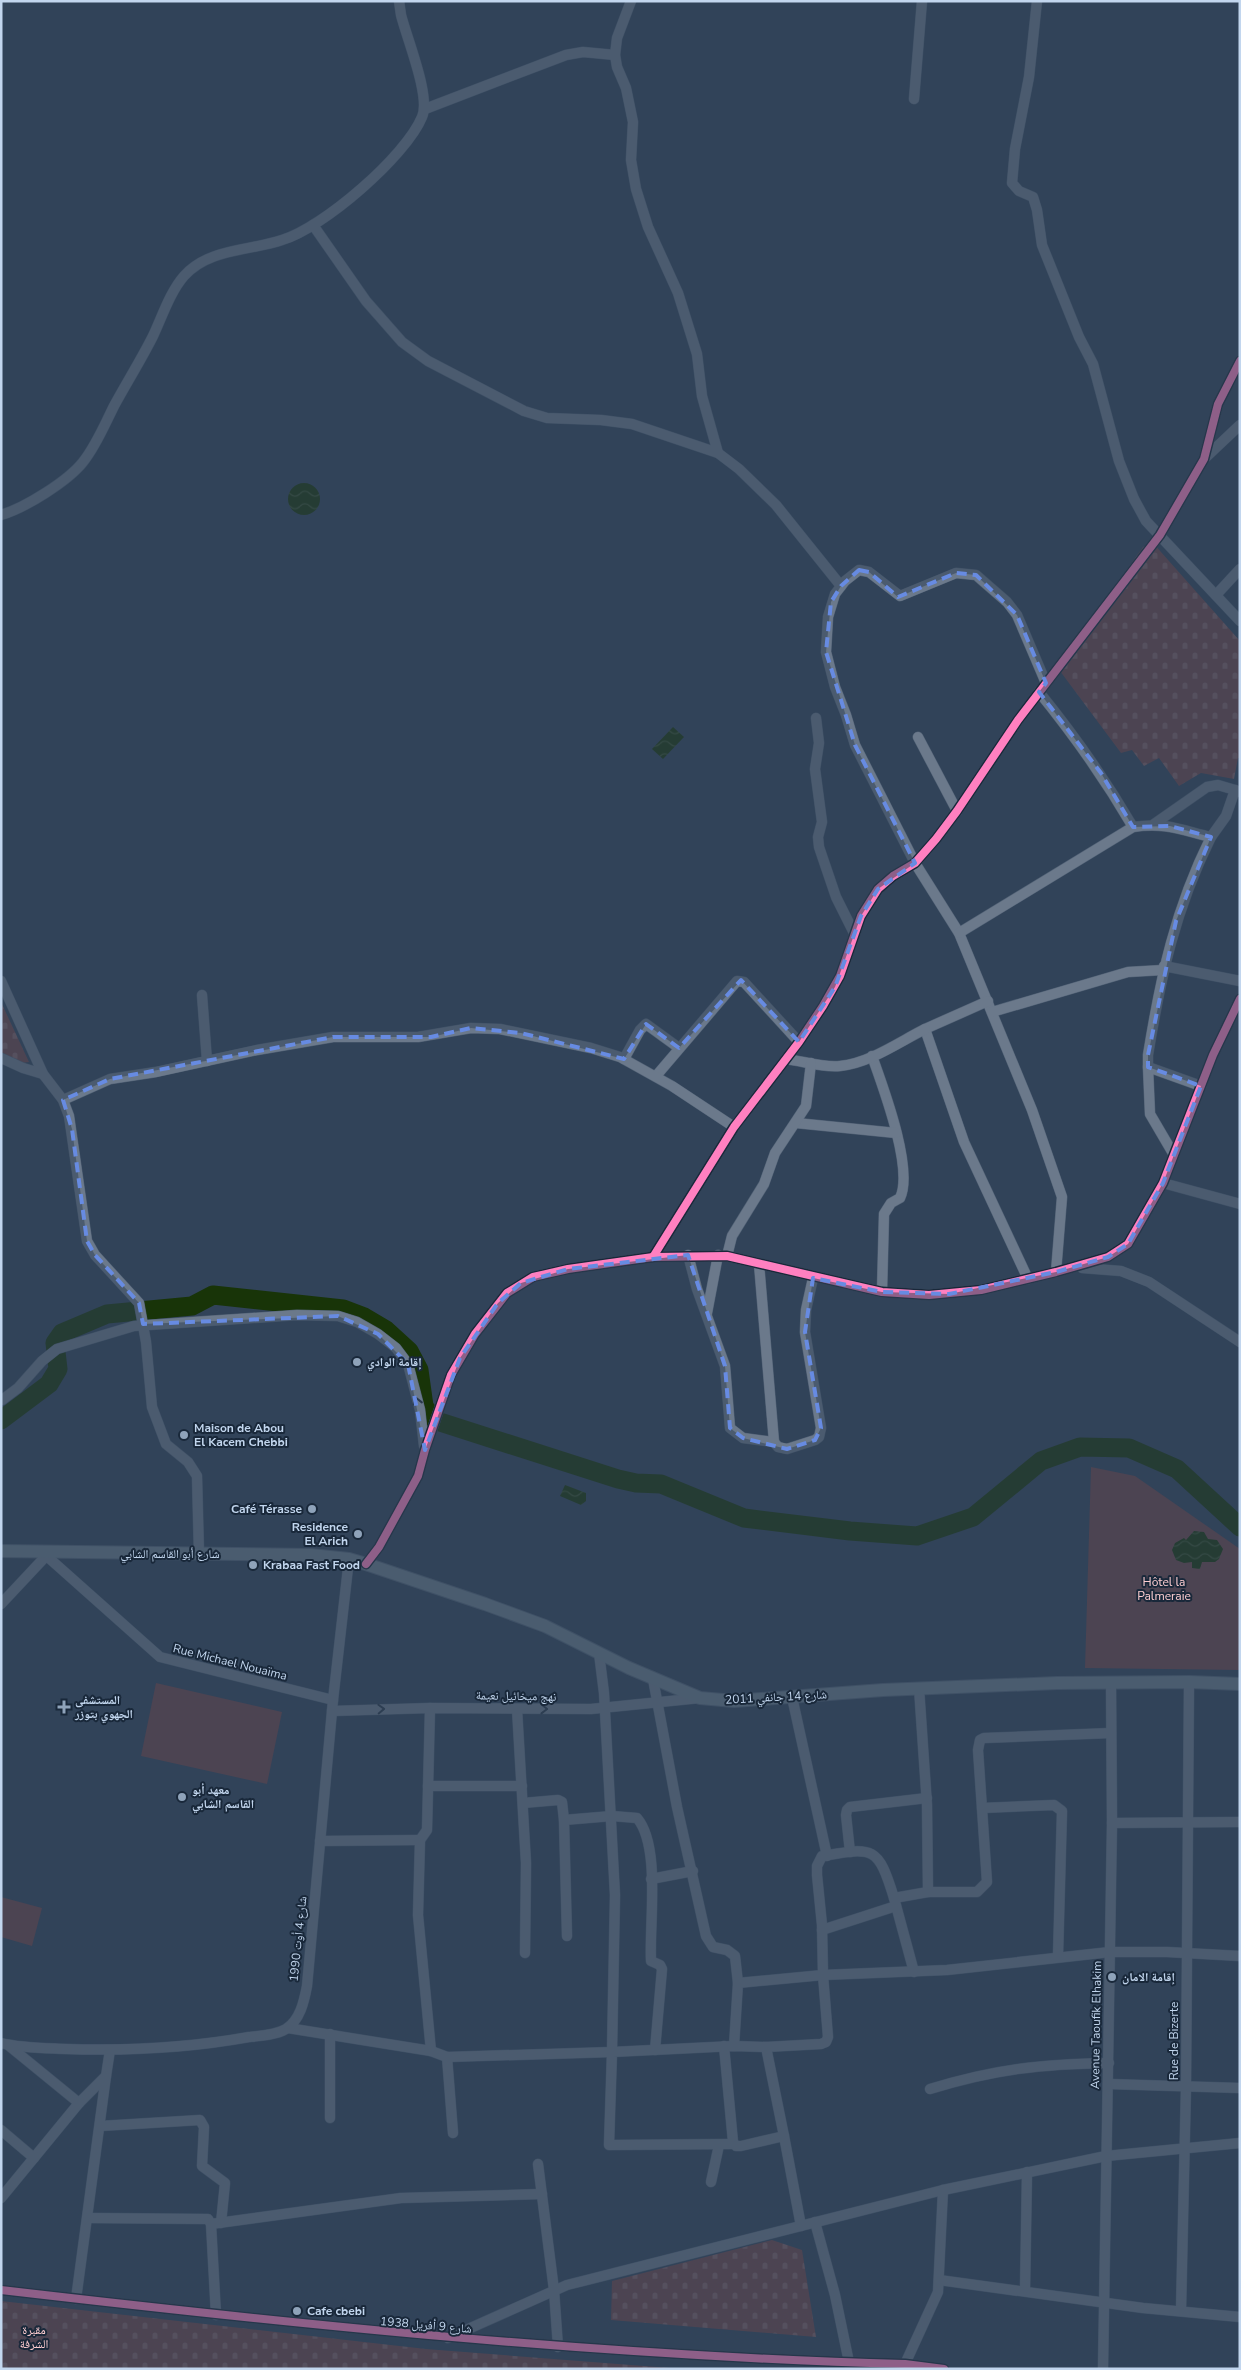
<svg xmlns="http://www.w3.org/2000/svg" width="1241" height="2370" font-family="'Nunito Sans','Noto Naskh Arabic',sans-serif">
	<defs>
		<pattern id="cemetery-stones" width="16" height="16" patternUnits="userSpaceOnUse" patternTransform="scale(1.25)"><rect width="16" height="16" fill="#6d454b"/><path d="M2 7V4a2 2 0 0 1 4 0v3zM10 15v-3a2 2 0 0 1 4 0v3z" fill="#805f65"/></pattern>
		<pattern id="water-waves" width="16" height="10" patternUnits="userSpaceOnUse" patternTransform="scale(1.25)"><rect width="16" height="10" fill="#183408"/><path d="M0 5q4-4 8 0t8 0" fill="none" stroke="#38512c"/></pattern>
	</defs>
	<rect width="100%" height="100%" fill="#314359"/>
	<!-- cemetery -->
	<g fill="url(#cemetery-stones)">
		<path d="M1153,543L1240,641V758H1238L1234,779L1201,773L1179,786L1159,758L1144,766L1132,750L1121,753L1057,667L1143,547Z"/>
		<path d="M1,1002L29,1062L21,1063L1,1052Z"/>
		<path d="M772,2240L802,2250L816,2337L611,2320L612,2281Z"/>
		<path d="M1,2301L426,2349L683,2369H1Z"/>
	</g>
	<!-- garden -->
	<g fill="#6d454b">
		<path d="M1091,1467L1135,1476L1240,1549V1670L1085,1668Z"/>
		<path d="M156,1683L282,1712L267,1784L141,1756Z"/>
		<path d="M1,1897L42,1908L32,1946L1,1937Z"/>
	</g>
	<!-- water -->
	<g fill="url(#water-waves)">
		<circle cx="304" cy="499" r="16"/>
		<path d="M673,727L684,737L663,759L652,749Z"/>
		<path d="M565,1485L586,1493V1501L581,1505L560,1496Z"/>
		<path d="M1194,1531L1204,1532L1208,1539L1217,1540L1223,1549L1219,1559L1215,1562H1202L1200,1569L1192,1568V1562L1184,1563L1176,1560L1172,1550L1175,1543L1184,1538L1186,1540Z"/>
	</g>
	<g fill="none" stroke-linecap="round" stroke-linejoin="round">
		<!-- river -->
		<path stroke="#183408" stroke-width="19" d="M1,1420L49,1384L58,1369L55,1343L62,1333L107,1314L192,1306L213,1295L343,1309L364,1317L386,1330L409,1351L419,1370L424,1406L430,1416L440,1422L618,1479L636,1483L661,1484L744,1518L850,1531L917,1536L973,1517L1041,1461L1080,1447L1129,1448L1177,1469L1240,1527"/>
		<!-- minor casing -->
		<g stroke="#516175" stroke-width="11">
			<g id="minor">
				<path d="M631,1L617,38L615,55L617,67L626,88L633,122L631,160L636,189L648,227L678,293L697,354L702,396L718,453"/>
				<path d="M1037,1L1029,77L1015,149L1012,183L1019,191L1033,197L1037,210L1042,245L1079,337L1093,364L1119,461L1134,499L1146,521L1240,621"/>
				<path d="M914,99L922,1"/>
				<path d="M425,109L566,55L583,52L615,55"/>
				<path d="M313,225L366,301L402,342L428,361L524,411L547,418L601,420L632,424L718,453L739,469L776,505L841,586"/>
				<path d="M1205,458L1240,425"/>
				<path d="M1,515C25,508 68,481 83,462C96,446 105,424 114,406C127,382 141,360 153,336C162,317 170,292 184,276C209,248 250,251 282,240C323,228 406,156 422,117C431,97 407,39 401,15L399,1"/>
				<path d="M1216,595L1240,569"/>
				<path d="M1046,683L1017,615L1007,602L976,575L956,573L900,596L869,572L859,570L845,581L835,594L828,617L826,652L835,687L846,715L855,745L915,863L959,933L1032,1110L1062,1197L1056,1272"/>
				<path d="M1039,692C1074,735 1105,779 1133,827"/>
				<path d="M816,718L819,743L815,769L822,822L818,837L819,847L836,897L854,933"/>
				<path d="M918,737L957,811"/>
				<path d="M1154,824L1207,787L1218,785L1235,790"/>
				<path d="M959,933L1133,827C1165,822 1181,830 1211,837L1226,816L1235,790L1240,792"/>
				<path d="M1164,966L1240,981"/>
				<path d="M1,981L43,1074L63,1100L69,1116L87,1241L95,1255L139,1303L146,1342L152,1407L166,1444L188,1462L197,1476L199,1554"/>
				<path d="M202,995L207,1061"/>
				<path d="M988,1001L925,1029L964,1142L1028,1279"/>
				<path d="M992,1012L1128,972L1163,970"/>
				<path d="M872,1056C883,1087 914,1169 900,1198L891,1203L884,1214L882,1292"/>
				<path d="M1,1058L23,1068L43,1074"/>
				<path d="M624,1059L640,1030L646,1024L679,1048"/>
				<path d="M786,1059C803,1061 823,1068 840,1066C870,1063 899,1042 925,1029"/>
				<path d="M1148,1067V1055C1161,975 1175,910 1211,837"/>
				<path d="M656,1076L737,981L744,982L799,1042"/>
				<path d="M63,1100L110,1079L156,1072L257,1050L333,1037H418L471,1028L500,1029L591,1048L620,1057L672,1086L734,1127"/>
				<path d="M796,1123L896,1133"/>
				<path d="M1174,1155L1150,1114L1148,1067L1201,1086"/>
				<path d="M1163,1183L1240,1204"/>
				<path d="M688,1255L697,1289L725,1366L730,1428L743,1438L774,1442L778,1447L787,1449L815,1440L819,1437L821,1428L805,1332L806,1310L813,1278"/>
				<path d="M727,1256L732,1236L764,1184L775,1153L806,1106L811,1063"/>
				<path d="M653,1257L734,1127L799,1042L823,1006L840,976L861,916L878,889L893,876L915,863L936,839L957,811L1018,720L1160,535L1204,459L1218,404L1240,361"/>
				<path d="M759,1264L774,1442"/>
				<path d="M1082,1268L1121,1271L1149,1282L1240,1342"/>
				<path d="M707,1313L718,1255"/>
				<path d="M2,1400L18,1388L42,1361L57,1349L134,1326L297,1315L338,1316L357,1322L378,1334L396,1348L408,1364L420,1410L424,1446"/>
				<path d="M41,1551L160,1657L333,1700"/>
				<path d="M366,1564L379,1547L418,1476L425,1450L451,1375L475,1334L507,1293L533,1277L568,1269L653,1257L727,1256L882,1292L929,1295L981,1290L1056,1272L1108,1257L1128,1244L1163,1183L1213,1055L1240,999"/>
				<path d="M1,1604L46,1556"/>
				<path d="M653,1679L677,1807L706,1936L713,1947L727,1950L735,1956L738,1983"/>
				<path d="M919,1688L927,1805L928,1892H977L987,1882L978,1750L980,1740L984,1738L1111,1733"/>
				<path d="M792,1697L827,1856"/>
				<path d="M517,1709L526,1863L525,1953"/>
				<path d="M332,1711L430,1708L591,1709L700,1698"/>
				<path d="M428,1786H522"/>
				<path d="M523,1803L558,1800L562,1802L564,1820"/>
				<path d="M982,1808L1054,1805L1062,1811L1058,1956"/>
				<path d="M1112,1823L1240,1822"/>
				<path d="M320,1841L420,1840"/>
				<path d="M850,1852L846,1815L847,1810L850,1807L927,1798"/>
				<path d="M651,1879L693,1871"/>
				<path d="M822,1930L896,1906"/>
				<path d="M567,1936L564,1820L612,1816L637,1818C661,1846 649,1924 651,1961L660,1965L662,1969L655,2050"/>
				<path d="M914,1972L894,1898L928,1892"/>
				<path d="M288,2028L431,2051L418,1915L420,1840L427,1830L430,1708"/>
				<path d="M1,2043C22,2048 45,2048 66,2049C127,2051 188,2048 249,2037C260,2036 276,2035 286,2029C300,2020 304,2002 307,1986L333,1700L349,1559"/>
				<path d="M8,2045L79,2103"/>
				<path d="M724,2046L733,2142L736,2146H741L784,2136L801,2226"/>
				<path d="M734,2046L738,1983L823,1975L947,1970L1110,1952H1167L1240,1956"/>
				<path d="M766,2047L821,2044L826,2042L828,2037L823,1975L822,1925L817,1875V1866L822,1856C874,1847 878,1846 894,1898"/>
				<path d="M431,2051L447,2057L453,2133"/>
				<path d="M447,2057L612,2052L615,1895L604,1693L599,1653"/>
				<path d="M1108,2084L1240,2088"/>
				<path d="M930,2089C995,2069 1042,2064 1109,2063"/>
				<path d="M330,2118V2034"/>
				<path d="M100,2126L200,2120L204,2127L202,2166L225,2183L221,2223"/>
				<path d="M1,2130L34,2158"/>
				<path d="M734,2144L609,2145L612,2052L734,2046L766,2047L784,2136"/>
				<path d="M538,2164L554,2290L558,2347"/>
				<path d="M711,2182L719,2145"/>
				<path d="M1,2198L79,2103L106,2076L110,2050"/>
				<path d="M88,2218L208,2219L211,2224L216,2315"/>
				<path d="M815,2222L835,2295L850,2367"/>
				<path d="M211,2224L401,2198L542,2194"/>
				<path d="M939,2280L1143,2308L1240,2317"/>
				<path d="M1,2290C302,2325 602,2356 905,2364L944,2369"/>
				<path d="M1025,2291L1027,2172"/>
				<path d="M76,2299L106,2076"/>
				<path d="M1181,2311L1186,2086L1189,1682"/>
				<path d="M448,2338L567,2285L943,2190L1106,2156L1240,2143"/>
				<path d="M905,2364L938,2292L943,2190"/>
				<path d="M1103,2369L1112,1823L1111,1682"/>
			</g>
		</g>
		<!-- major casing -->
		<g stroke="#516175" stroke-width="14">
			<path id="major" d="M1,1551L311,1555L349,1559L366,1564L485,1604L545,1626L629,1668L700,1698L734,1701L883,1690L1057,1683L1189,1682L1240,1684"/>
		</g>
		<!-- minor -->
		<use href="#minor" stroke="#6b798b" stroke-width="10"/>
		<!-- major -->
		<use href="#major" stroke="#687b8a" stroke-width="12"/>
		<!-- cycleway casing -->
		<g stroke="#19283a" stroke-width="11">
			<g id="cycleway">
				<path d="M653,1257L734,1127L799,1042L823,1006L840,976L861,916L878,889L893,876L915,863L936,839L957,811L1018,720L1160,535L1204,459L1218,404L1240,361"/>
				<path d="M366,1564L379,1547L418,1476L425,1450L451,1375L475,1334L507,1293L533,1277L568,1269L653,1257L727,1256L882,1292L929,1295L981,1290L1056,1272L1108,1257L1128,1244L1163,1183L1213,1055L1240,999"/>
				<path d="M1,2290C302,2325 602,2356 905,2364L944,2369"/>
			</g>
		</g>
		<!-- cycleway -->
		<use href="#cycleway" stroke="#ff80c0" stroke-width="8"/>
	</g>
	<!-- one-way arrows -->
	<defs><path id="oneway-chevron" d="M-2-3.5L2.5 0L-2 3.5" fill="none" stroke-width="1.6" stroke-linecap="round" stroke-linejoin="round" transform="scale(1.25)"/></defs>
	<g stroke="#29384a">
		<use href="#oneway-chevron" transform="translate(417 1401) rotate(-104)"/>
		<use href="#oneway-chevron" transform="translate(381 1709) rotate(-2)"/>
		<use href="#oneway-chevron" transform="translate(544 1709) rotate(1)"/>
	</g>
	<!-- marked area -->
	<path d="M0 0H1241V2370H0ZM859,570L869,572L898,597L956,573L976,575L1017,615L1046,683L1039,692L1101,773L1133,827L1170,826L1211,837L1176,921L1148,1055V1067L1201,1086L1163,1183L1128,1244L1108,1257L1056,1272L949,1294L882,1292L813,1278L805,1332L821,1428L815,1440L787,1449L743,1438L730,1428L725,1366L688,1255L568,1269L521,1283L498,1303L460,1358L425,1450L408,1364L378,1334L338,1316L143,1324L139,1303L95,1255L87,1241L72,1129L63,1100L110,1079L333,1037H431L471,1028L521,1033L624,1059L646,1024L679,1048L741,980L799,1042L835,987L861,916L878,889L915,863L855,745L826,652L831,602L841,586Z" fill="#314359" fill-opacity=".55" fill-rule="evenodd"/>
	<path fill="none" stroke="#678be2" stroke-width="4" stroke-dasharray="10 6" stroke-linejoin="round" d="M859,570L869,572L898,597L956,573L976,575L1017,615L1046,683L1039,692L1101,773L1133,827L1170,826L1211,837L1176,921L1148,1055V1067L1201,1086L1163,1183L1128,1244L1108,1257L1056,1272L949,1294L882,1292L813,1278L805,1332L821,1428L815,1440L787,1449L743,1438L730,1428L725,1366L688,1255L568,1269L521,1283L498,1303L460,1358L425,1450L408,1364L378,1334L338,1316L143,1324L139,1303L95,1255L87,1241L72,1129L63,1100L110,1079L333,1037H431L471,1028L521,1033L624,1059L646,1024L679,1048L741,980L799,1042L835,987L861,916L878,889L915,863L855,745L826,652L831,602L841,586Z"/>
	<!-- markers -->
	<g fill="#8fa3ba" stroke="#19283a" stroke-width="2">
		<circle cx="357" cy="1362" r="5"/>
		<circle cx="184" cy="1435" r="5"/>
		<circle cx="312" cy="1509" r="5"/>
		<circle cx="358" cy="1534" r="5"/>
		<circle cx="253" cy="1565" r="5"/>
		<path d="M61.5 1699.5h5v5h5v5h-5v5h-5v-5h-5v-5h5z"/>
		<circle cx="182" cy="1797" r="5"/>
		<circle cx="1112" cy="1977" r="5"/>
		<circle cx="297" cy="2311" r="5"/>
	</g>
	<g text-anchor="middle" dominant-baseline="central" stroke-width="4" stroke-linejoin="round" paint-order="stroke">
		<!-- poi labels -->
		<g font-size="12" font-weight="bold" fill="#c2d6ee" stroke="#19283a" text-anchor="start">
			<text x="367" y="1362">إقامة الوادي</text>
			<text x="194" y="1428">Maison de Abou<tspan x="194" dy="14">El Kacem Chebbi</tspan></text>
			<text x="302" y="1509" text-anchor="end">Café Térasse</text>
			<text x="348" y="1527" text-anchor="end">Residence<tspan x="348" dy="14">El Arich</tspan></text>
			<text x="263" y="1565">Krabaa Fast Food</text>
			<text x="75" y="1700">المستشفى<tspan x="75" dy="14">الجهوي بتوزر</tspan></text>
			<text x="192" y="1790">معهد أبو<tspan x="192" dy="14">القاسم الشابي</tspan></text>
			<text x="1122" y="1977">إقامة الامان</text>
			<text x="307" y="2311">Cafe cbebi</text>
		</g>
		<!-- street labels -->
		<g font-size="12" fill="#c2d6ee" stroke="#19283a">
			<text x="170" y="1554">شارع أبو القاسم الشابي</text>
			<text transform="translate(230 1662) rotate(14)">Rue Michael Nouaïma</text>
			<text transform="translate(516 1696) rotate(1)">نهج ميخائيل نعيمة</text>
			<text transform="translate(776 1697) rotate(-3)">شارع 14 جانفي 2011</text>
			<text transform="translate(298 1939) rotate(-84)">شارع 4 أوت 1990</text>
			<text transform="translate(1096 2025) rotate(-89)">Avenue Taoufik Elhakim</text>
			<text transform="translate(1174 2041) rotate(-90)">Rue de Bizerte</text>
			<text transform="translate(426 2325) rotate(5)">شارع 9 أفريل 1938</text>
		</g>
		<!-- park labels -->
		<g font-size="12" fill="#feced1" stroke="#19283a">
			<text x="1164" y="1582">Hôtel la<tspan x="1164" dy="14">Palmeraie</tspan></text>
			<text x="34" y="2330">مقبرة<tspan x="34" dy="14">الشرفة</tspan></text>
		</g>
	</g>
	<!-- border -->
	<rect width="1241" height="2370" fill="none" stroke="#c2d6ee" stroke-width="5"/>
</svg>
